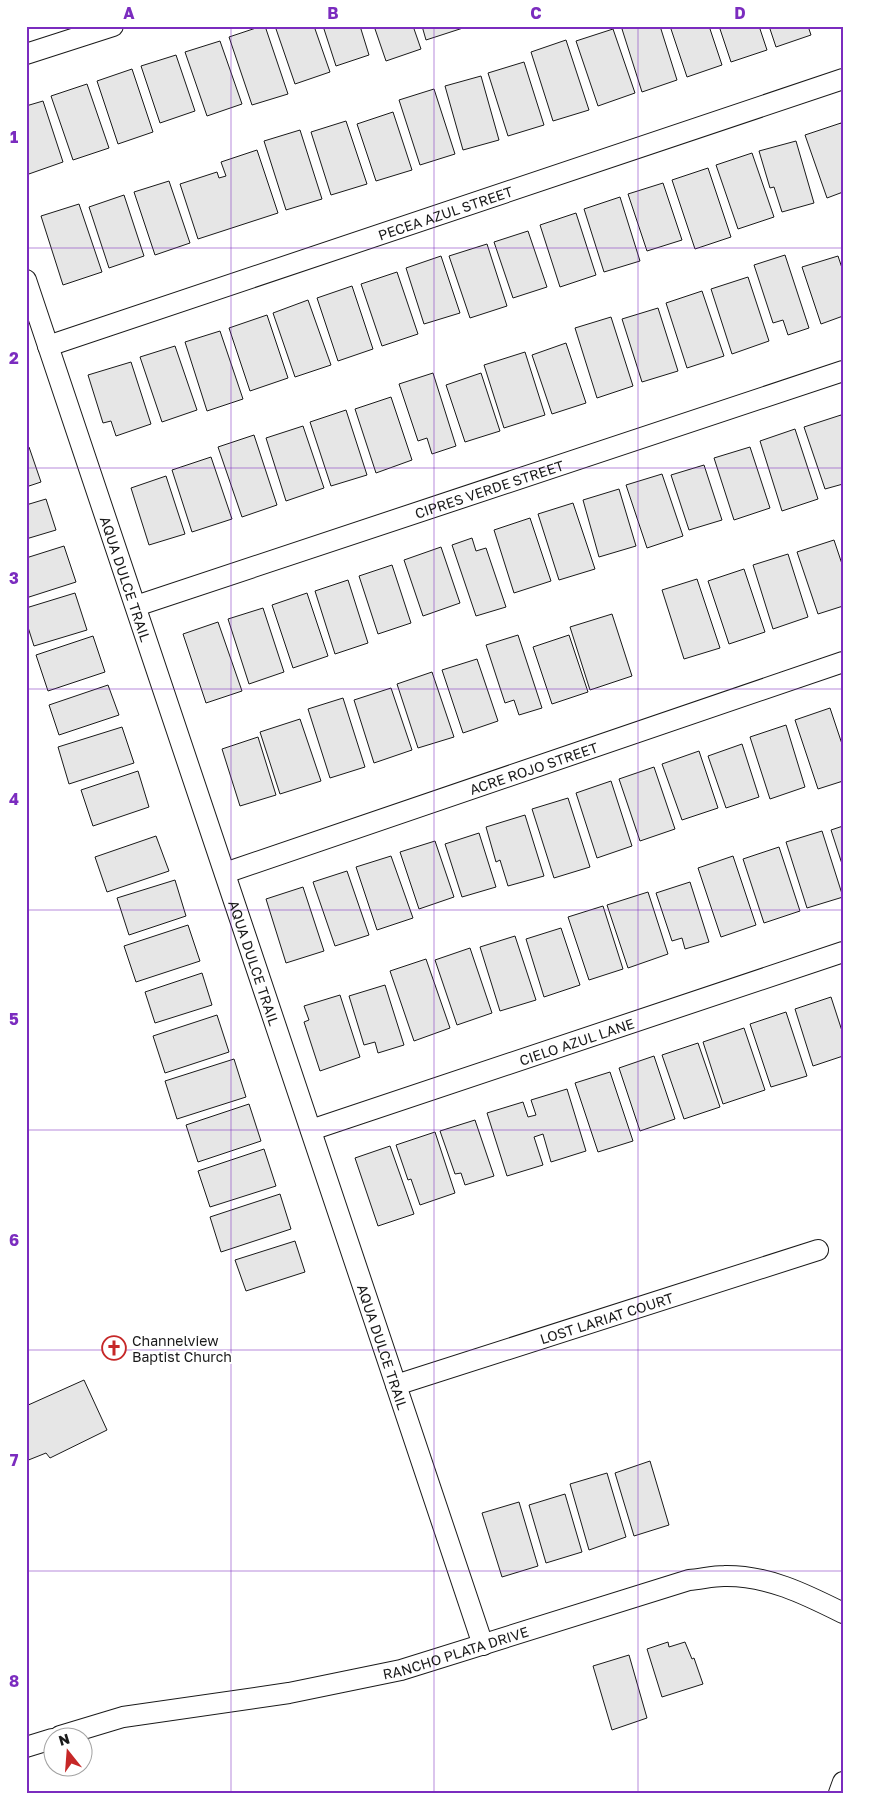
<svg xmlns="http://www.w3.org/2000/svg" width="869" height="1819" font-family="'Golos Text',sans-serif">
	<rect width="100%" height="100%" fill="#fff"/>
	<!-- building -->
	<g fill="#e6e6e6" stroke="#1a1a1a">
		<path d="M262,26H265L288,94L252,105L229,37Z"/>
		<path d="M275,26H314L330,72L295,84Z"/>
		<path d="M323,26H360L369,55L336,66Z"/>
		<path d="M374,26H413L421,49L386,61Z"/>
		<path d="M422,26H463V28L426,40Z"/>
		<path d="M629,26H660L677,80L642,92L622,29Z"/>
		<path d="M670,26H709L722,65L687,77Z"/>
		<path d="M719,26H759L767,50L731,62Z"/>
		<path d="M769,26H808L811,35L776,47Z"/>
		<path d="M613,29L635,93L598,106L576,41Z"/>
		<path d="M566,40L589,110L553,121L531,52Z"/>
		<path d="M220,41L242,104L207,116L185,52Z"/>
		<path d="M176,55L195,111L160,123L141,66Z"/>
		<path d="M524,62L544,125L508,136L488,73Z"/>
		<path d="M132,69L153,132L118,144L97,81Z"/>
		<path d="M481,76L499,140L463,150L445,86Z"/>
		<path d="M87,84L109,148L73,160L51,96Z"/>
		<path d="M434,89L455,154L420,165L399,100Z"/>
		<path d="M43,101L63,162L26,175V106Z"/>
		<path d="M393,112L412,170L376,181L357,124Z"/>
		<path d="M346,121L367,184L331,195L311,132Z"/>
		<path d="M841,123L843,128V192L827,198L805,135Z"/>
		<path d="M300,130L322,199L286,210L264,141Z"/>
		<path d="M796,141L814,203L782,212L774,187L770,188L759,151Z"/>
		<path d="M257,150L278,213L198,239L180,184L217,172L219,178L226,176L221,162Z"/>
		<path d="M752,153L774,217L738,229L716,165Z"/>
		<path d="M708,168L731,237L695,249L672,180Z"/>
		<path d="M169,181L190,243L155,255L134,192Z"/>
		<path d="M663,183L682,240L647,251L628,194Z"/>
		<path d="M124,195L144,256L109,268L89,207Z"/>
		<path d="M620,197L640,261L604,272L584,209Z"/>
		<path d="M79,204L102,272L63,285L41,216Z"/>
		<path d="M576,213L596,275L560,287L540,225Z"/>
		<path d="M528,231L547,287L513,298L494,242Z"/>
		<path d="M487,244L507,306L470,318L449,256Z"/>
		<path d="M785,255L809,328L788,335L783,320L773,323L754,265Z"/>
		<path d="M441,256L460,313L424,324L406,268Z"/>
		<path d="M838,256L843,271V316L821,324L802,267Z"/>
		<path d="M397,272L418,334L382,346L361,284Z"/>
		<path d="M748,277L769,341L732,354L711,289Z"/>
		<path d="M352,286L373,349L338,361L317,298Z"/>
		<path d="M702,291L724,356L687,368L666,303Z"/>
		<path d="M308,300L331,365L295,377L273,313Z"/>
		<path d="M658,308L678,371L642,382L622,319Z"/>
		<path d="M267,315L288,378L250,391L229,328Z"/>
		<path d="M611,317L633,386L597,398L575,328Z"/>
		<path d="M220,331L243,399L207,411L185,342Z"/>
		<path d="M566,343L586,403L552,414L532,355Z"/>
		<path d="M175,346L197,410L162,422L140,357Z"/>
		<path d="M525,352L545,415L504,428L484,365Z"/>
		<path d="M131,362L151,424L116,436L111,421L103,423L88,375Z"/>
		<path d="M433,373L456,446L432,454L427,438L418,441L399,384Z"/>
		<path d="M481,373L500,431L465,442L446,385Z"/>
		<path d="M391,397L412,460L376,473L355,409Z"/>
		<path d="M346,410L367,475L331,486L310,422Z"/>
		<path d="M841,415L843,419V484L825,489L804,427Z"/>
		<path d="M303,426L324,488L286,501L266,438Z"/>
		<path d="M795,429L818,499L782,511L760,441Z"/>
		<path d="M254,435L277,505L242,517L218,447Z"/>
		<path d="M29,447L41,482L26,487V448Z"/>
		<path d="M750,447L770,508L734,520L714,458Z"/>
		<path d="M211,457L232,519L192,532L172,470Z"/>
		<path d="M704,465L722,520L689,530L671,475Z"/>
		<path d="M662,474L683,536L647,548L626,485Z"/>
		<path d="M166,476L185,534L149,545L131,488Z"/>
		<path d="M619,489L636,546L599,557L583,500Z"/>
		<path d="M46,499L56,530L26,539V505Z"/>
		<path d="M573,503L595,569L559,580L538,514Z"/>
		<path d="M530,518L551,581L514,593L494,530Z"/>
		<path d="M472,538L476,551L486,548L506,607L476,616L452,545Z"/>
		<path d="M834,540L843,567V606L818,614L797,552Z"/>
		<path d="M64,546L76,582L26,598V558Z"/>
		<path d="M441,547L460,603L423,616L404,560Z"/>
		<path d="M788,554L808,617L773,629L753,565Z"/>
		<path d="M392,565L411,623L378,634L359,576Z"/>
		<path d="M744,569L765,632L729,644L708,581Z"/>
		<path d="M697,579L720,648L684,659L662,590Z"/>
		<path d="M348,580L368,643L335,654L315,591Z"/>
		<path d="M75,593L87,630L34,646L26,621V608Z"/>
		<path d="M307,593L328,656L293,668L272,605Z"/>
		<path d="M263,608L284,672L249,684L228,619Z"/>
		<path d="M612,614L632,676L590,690L570,627Z"/>
		<path d="M218,622L242,691L206,703L183,634Z"/>
		<path d="M518,635L542,708L519,715L514,700L505,703L486,645Z"/>
		<path d="M569,635L588,692L552,704L533,647Z"/>
		<path d="M93,636L105,672L48,691L36,655Z"/>
		<path d="M477,659L498,721L463,733L442,670Z"/>
		<path d="M432,672L454,737L418,748L397,684Z"/>
		<path d="M108,685L119,715L59,735L49,705Z"/>
		<path d="M391,688L412,750L374,763L354,700Z"/>
		<path d="M343,698L365,767L330,778L308,709Z"/>
		<path d="M830,708L843,747V781L818,789L795,720Z"/>
		<path d="M300,719L321,781L280,794L260,732Z"/>
		<path d="M786,725L805,787L770,799L750,737Z"/>
		<path d="M122,727L134,763L69,784L58,747Z"/>
		<path d="M258,737L276,795L240,806L222,749Z"/>
		<path d="M742,744L759,797L726,808L708,756Z"/>
		<path d="M699,751L718,808L682,820L662,764Z"/>
		<path d="M654,767L675,829L640,841L619,779Z"/>
		<path d="M138,771L149,807L93,826L81,790Z"/>
		<path d="M611,781L632,846L597,858L576,793Z"/>
		<path d="M568,798L590,867L554,878L532,809Z"/>
		<path d="M525,815L544,876L508,886L500,860L496,862L486,827Z"/>
		<path d="M843,826V867L831,830Z"/>
		<path d="M822,831L843,897L807,908L786,842Z"/>
		<path d="M479,833L496,887L462,897L445,844Z"/>
		<path d="M156,836L169,871L107,892L95,857Z"/>
		<path d="M435,841L454,897L419,909L400,852Z"/>
		<path d="M779,847L800,911L764,923L743,859Z"/>
		<path d="M391,856L413,918L377,930L356,867Z"/>
		<path d="M733,856L756,925L721,937L698,868Z"/>
		<path d="M347,871L369,935L335,946L313,882Z"/>
		<path d="M175,880L186,916L129,935L117,898Z"/>
		<path d="M690,882L709,942L685,949L682,938L672,941L656,893Z"/>
		<path d="M303,887L324,951L286,963L266,899Z"/>
		<path d="M648,892L668,954L628,968L607,905Z"/>
		<path d="M603,906L623,969L589,980L568,917Z"/>
		<path d="M188,925L200,961L136,982L124,946Z"/>
		<path d="M561,928L580,985L544,997L526,939Z"/>
		<path d="M515,936L536,1000L500,1011L480,947Z"/>
		<path d="M470,948L492,1013L457,1025L435,960Z"/>
		<path d="M426,959L450,1028L414,1041L390,971Z"/>
		<path d="M202,973L212,1005L155,1023L145,992Z"/>
		<path d="M385,985L404,1045L378,1053L375,1042L364,1045L349,996Z"/>
		<path d="M340,995L360,1057L320,1071L304,1022L309,1020L304,1006Z"/>
		<path d="M831,997L843,1034V1056L813,1066L795,1009Z"/>
		<path d="M786,1012L807,1076L771,1087L750,1024Z"/>
		<path d="M217,1015L229,1052L165,1073L153,1036Z"/>
		<path d="M744,1028L765,1090L723,1104L703,1042Z"/>
		<path d="M698,1043L720,1107L684,1119L662,1055Z"/>
		<path d="M654,1056L675,1119L640,1131L619,1068Z"/>
		<path d="M234,1059L246,1097L177,1119L165,1081Z"/>
		<path d="M610,1072L633,1141L598,1152L575,1083Z"/>
		<path d="M567,1089L586,1151L551,1162L543,1134L534,1137L543,1165L507,1176L487,1113L523,1102L528,1117L536,1115L531,1100Z"/>
		<path d="M249,1104L261,1141L198,1162L186,1125Z"/>
		<path d="M475,1120L494,1176L465,1185L461,1173L455,1174L440,1131Z"/>
		<path d="M435,1132L455,1193L420,1205L411,1179L408,1180L396,1145Z"/>
		<path d="M390,1146L414,1214L378,1226L355,1158Z"/>
		<path d="M264,1149L276,1186L210,1207L198,1171Z"/>
		<path d="M280,1194L291,1229L221,1252L210,1217Z"/>
		<path d="M295,1241L305,1272L246,1291L235,1260Z"/>
		<path d="M84,1380L107,1430L50,1458L46,1453L26,1461V1406Z"/>
		<path d="M650,1461L669,1525L634,1536L615,1473Z"/>
		<path d="M607,1473L626,1537L589,1550L570,1484Z"/>
		<path d="M565,1494L582,1552L546,1563L529,1505Z"/>
		<path d="M519,1502L538,1566L502,1577L482,1513Z"/>
		<path d="M668,1642L669,1647L685,1642L692,1659L694,1658L703,1684L662,1697L647,1649Z"/>
		<path d="M629,1655L647,1718L612,1730L593,1666Z"/>
	</g>
	<g fill="none" stroke-linecap="round" stroke-linejoin="round">
		<!-- minor casing -->
		<g stroke="#1a1a1a" stroke-width="22">
			<g id="minor">
				<path d="M26,54L113,26"/>
				<path id="s1" d="M26,280L483,1645"/>
				<path id="s2" d="M48,346L843,79"/>
				<path id="s3" d="M136,606L843,371"/>
				<path id="s4" d="M225,873L843,662"/>
				<path id="s5" d="M311,1130L843,952"/>
				<path id="s6" d="M396,1385L818,1250"/>
				<path id="s7" d="M60,1736L123,1717L289,1693L401,1670L689,1580C701,1579 713,1576 724,1576C767,1575 805,1594 843,1613"/>
				<path d="M26,1747L52,1739"/>
				<path d="M839,1793L843,1782"/>
			</g>
		</g>
		<!-- minor -->
		<use href="#minor" stroke="#fff" stroke-width="20"/>
	</g>
	<!-- grid -->
	<path fill="none" stroke="#7b2cbf" stroke-width="1" stroke-opacity="0.55" d="M231,26V1793M434,26V1793M638,26V1793M26,248H843M26,468H843M26,689H843M26,910H843M26,1130H843M26,1350H843M26,1571H843"/>
	<!-- icons -->
	<defs>
		<g id="church-ring" transform="scale(1.25)"><circle r="9.5" fill="#fff" stroke="#c62828" stroke-width="1.5"/><path d="M-1.2-6h2.4v3.5h3.3v2.4h-3.3V6h-2.4V-.1h-3.3v-2.4h3.3Z" fill="#c62828"/></g>
	</defs>
	<g fill-rule="evenodd">
		<use href="#church-ring" x="114" y="1348"/>
	</g>
	<g text-anchor="middle" dominant-baseline="central" stroke-width="4" stroke-linejoin="round" paint-order="stroke">
		<!-- street labels -->
		<g font-size="14" fill="#1a1a1a" stroke="#fff">
			<text stroke="none"><textPath href="#s2" startOffset="419">PECEA AZUL STREET</textPath></text>
			<text stroke="none"><textPath href="#s3" startOffset="372">CIPRES VERDE STREET</textPath></text>
			<text stroke="none"><textPath href="#s1" startOffset="315">AQUA DULCE TRAIL</textPath></text>
			<text stroke="none"><textPath href="#s4" startOffset="326">ACRE ROJO STREET</textPath></text>
			<text stroke="none"><textPath href="#s1" startOffset="720">AQUA DULCE TRAIL</textPath></text>
			<text stroke="none"><textPath href="#s5" startOffset="280">CIELO AZUL LANE</textPath></text>
			<text stroke="none"><textPath href="#s6" startOffset="221">LOST LARIAT COURT</textPath></text>
			<text stroke="none"><textPath href="#s1" startOffset="1125">AQUA DULCE TRAIL</textPath></text>
			<text stroke="none"><textPath href="#s7" startOffset="405">RANCHO PLATA DRIVE</textPath></text>
		</g>
		<!-- poi labels -->
		<g font-size="14" fill="#1a1a1a" stroke="#fff" text-anchor="start">
			<text x="132" y="1340">Channelview<tspan x="132" dy="16">Baptist Church</tspan></text>
		</g>
	</g>
	<!-- border -->
	<rect width="869" height="1819" fill="none" stroke="#ffffff" stroke-width="55"/>
	<!-- north arrow -->
	<g transform="translate(68 1752) rotate(343)"><circle r="24" fill="#ffffff" stroke="#a3a3a3"/>
	<path d="M0-4L9 19L0 12L-9 19Z" fill="#c62828"/>
	<text y="-8" font-size="14" font-weight="bold" text-anchor="middle" fill="#1a1a1a">N</text>
	</g>
	<rect x="28" y="28" width="814" height="1764" fill="none" stroke="#7b2cbf" stroke-width="2"/>
	<g font-size="16" text-anchor="middle" font-weight="bold" fill="#7b2cbf">
		<text x="129" y="19">A</text>
		<text x="333" y="19">B</text>
		<text x="536" y="19">C</text>
		<text x="740" y="19">D</text>
		<text x="14" y="143">1</text>
		<text x="14" y="364">2</text>
		<text x="14" y="584">3</text>
		<text x="14" y="805">4</text>
		<text x="14" y="1025">5</text>
		<text x="14" y="1246">6</text>
		<text x="14" y="1466">7</text>
		<text x="14" y="1687">8</text>
	</g>
</svg>
